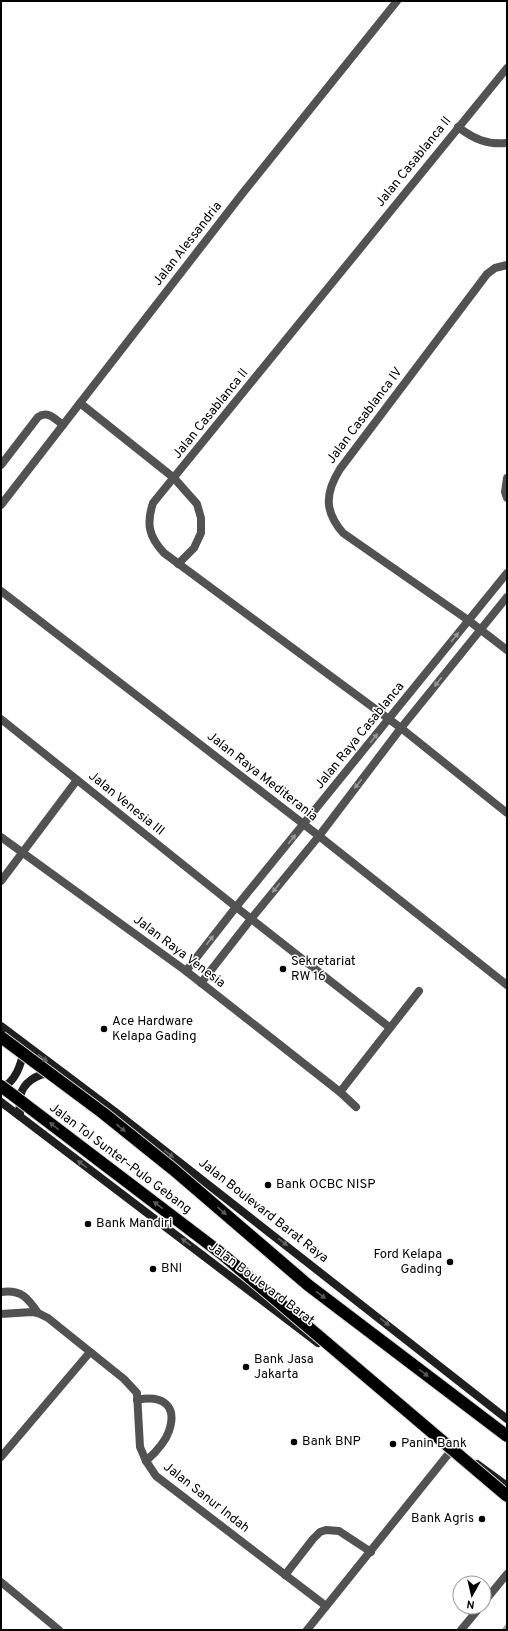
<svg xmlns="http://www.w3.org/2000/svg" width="508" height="1631" font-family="Overpass,sans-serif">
	<rect width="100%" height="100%" fill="#fff"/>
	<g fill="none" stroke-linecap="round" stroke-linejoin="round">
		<!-- stream -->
		<path stroke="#a0a0a0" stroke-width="4" d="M504,1630L507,1626"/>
		<!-- minor -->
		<g stroke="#525252" stroke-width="8">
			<path d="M507,68L153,503C146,524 149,537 164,553L401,728L507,813"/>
			<path d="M458,127C474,139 487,145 507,143"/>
			<path d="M507,265L495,268L487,274L340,469C325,493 324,511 343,533L468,620L507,650"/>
			<path d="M80,403L174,478L197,504L201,518V533L194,548L178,564"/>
			<path d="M1,465L38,417C48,410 55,419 63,425"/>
			<path d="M507,478L505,492L507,498"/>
			<path d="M1,505L242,194L397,1"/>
			<path d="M1,591L319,836L507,985"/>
			<path d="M1,719L236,907L389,1027"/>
			<path d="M1,837L186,971L340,1092L356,1107"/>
			<path d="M1,881L77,780"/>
			<path d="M186,971L236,907L507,573"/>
			<path d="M201,983L251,919L319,836L401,728L507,597"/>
			<path d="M340,1092L419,991"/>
			<path d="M1,1292C21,1289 28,1298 38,1313"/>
			<path d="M1,1314L32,1312L38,1313L48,1318L124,1379L137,1393L140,1447L146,1461L156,1476L326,1606"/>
			<path d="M137,1400C161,1395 178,1404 169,1431C165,1443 155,1453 146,1461"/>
			<path d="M1,1457L90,1352"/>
			<path d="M285,1575L313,1539L320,1532L326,1530L339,1531L371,1552"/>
			<path d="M1,1582L59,1630"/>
			<path d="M484,1602L507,1574"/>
			<path d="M307,1630L454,1447"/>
			<path d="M461,1630L480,1607"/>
		</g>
		<!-- secondary -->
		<g stroke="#1f1f1f" stroke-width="8">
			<path d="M1,1026L118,1114L507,1419"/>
			<path d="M1,1088C16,1082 21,1064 24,1050"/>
			<path d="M1,1102L318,1343"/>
			<path d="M20,1116C20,1110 19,1103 20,1097C23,1082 37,1074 51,1073"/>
			<path d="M477,1464L507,1486"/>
		</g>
		<!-- motorway-bridge casing -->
		<g stroke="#dbdbdb" stroke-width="14" stroke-linecap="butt">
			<g id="motorway-bridge">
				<path d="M1,1037L103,1113L174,1170L308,1285L507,1436"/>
				<path d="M1,1086L222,1254L507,1496"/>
			</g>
		</g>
		<!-- motorway-bridge -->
		<use href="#motorway-bridge" stroke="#000" stroke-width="12"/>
	</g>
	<!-- one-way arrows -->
	<defs><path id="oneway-solid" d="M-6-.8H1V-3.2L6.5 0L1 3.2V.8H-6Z"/></defs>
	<g fill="#979797">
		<use href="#oneway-solid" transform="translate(455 637) rotate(-51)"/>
		<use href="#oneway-solid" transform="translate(438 682) rotate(128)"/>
		<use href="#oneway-solid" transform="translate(374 738) rotate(-51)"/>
		<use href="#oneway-solid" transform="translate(358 784) rotate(128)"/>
		<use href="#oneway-solid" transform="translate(292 839) rotate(-51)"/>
		<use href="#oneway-solid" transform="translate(276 888) rotate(129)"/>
		<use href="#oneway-solid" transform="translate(210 940) rotate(-52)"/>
	</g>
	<g fill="#626262">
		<use href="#oneway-solid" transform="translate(43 1058) rotate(37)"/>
		<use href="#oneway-solid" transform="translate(169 1154) rotate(38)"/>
		<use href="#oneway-solid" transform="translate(82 1164) rotate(-143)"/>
		<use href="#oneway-solid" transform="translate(186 1242) rotate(-143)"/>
		<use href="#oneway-solid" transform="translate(283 1242) rotate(38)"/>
		<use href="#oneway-solid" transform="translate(385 1322) rotate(38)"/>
	</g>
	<g fill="#595959">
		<use href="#oneway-solid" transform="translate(54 1126) rotate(-143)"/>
		<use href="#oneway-solid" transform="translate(121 1128) rotate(39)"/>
		<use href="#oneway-solid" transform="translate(158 1205) rotate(-143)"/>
		<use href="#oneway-solid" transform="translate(222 1211) rotate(41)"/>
		<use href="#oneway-solid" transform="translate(321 1295) rotate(37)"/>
		<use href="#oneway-solid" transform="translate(424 1373) rotate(37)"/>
	</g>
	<!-- markers -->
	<g fill="#000" stroke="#fff" stroke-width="1.5">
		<circle cx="283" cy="969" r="4"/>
		<circle cx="104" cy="1029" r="4"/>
		<circle cx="268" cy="1185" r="4"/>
		<circle cx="88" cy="1224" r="4"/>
		<circle cx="450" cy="1262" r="4"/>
		<circle cx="153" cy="1269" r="4"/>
		<circle cx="246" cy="1367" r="4"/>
		<circle cx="294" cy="1442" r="4"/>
		<circle cx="393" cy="1444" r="4"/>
		<circle cx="482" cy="1519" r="4"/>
	</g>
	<g text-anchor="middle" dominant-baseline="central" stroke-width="3" stroke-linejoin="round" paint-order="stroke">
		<!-- street labels -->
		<g font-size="13" fill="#000" stroke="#fff">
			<text transform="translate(414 162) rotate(-51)">Jalan Casablanca II</text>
			<text transform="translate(188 244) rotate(-52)">Jalan Alessandria</text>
			<text transform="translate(211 414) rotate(-51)">Jalan Casablanca II</text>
			<text transform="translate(365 416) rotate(-53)">Jalan Casablanca IV</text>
			<text transform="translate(360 736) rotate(-51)">Jalan Raya Casablanca</text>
			<text transform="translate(262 777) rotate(38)">Jalan Raya Mediterania</text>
			<text transform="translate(126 804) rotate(39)">Jalan Venesia III</text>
			<text transform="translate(179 952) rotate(37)">Jalan Raya Venesia</text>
			<text transform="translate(120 1159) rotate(37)">Jalan Tol Sunter–Pulo Gebang</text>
			<text transform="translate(263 1211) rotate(38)">Jalan Boulevard Barat Raya</text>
			<text transform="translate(261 1284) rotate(37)">Jalan Boulevard Barat</text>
			<text transform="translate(206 1498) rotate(38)">Jalan Sanur Indah</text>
		</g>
		<!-- poi labels -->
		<g font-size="13" fill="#000" stroke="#fff" text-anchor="start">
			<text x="291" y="962">Sekretariat<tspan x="291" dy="15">RW 16</tspan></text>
			<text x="112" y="1022">Ace Hardware<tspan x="112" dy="15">Kelapa Gading</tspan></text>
			<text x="276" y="1185">Bank OCBC NISP</text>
			<text x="96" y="1224">Bank Mandiri</text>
			<text x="442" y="1255" text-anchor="end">Ford Kelapa<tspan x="442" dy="15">Gading</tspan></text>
			<text x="161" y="1269">BNI</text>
			<text x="254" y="1360">Bank Jasa<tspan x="254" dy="15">Jakarta</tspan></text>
			<text x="302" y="1442">Bank BNP</text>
			<text x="401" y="1444">Panin Bank</text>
			<text x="474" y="1519" text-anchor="end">Bank Agris</text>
		</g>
	</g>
	<!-- border -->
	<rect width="508" height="1631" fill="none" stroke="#000000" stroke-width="4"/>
	<!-- north arrow -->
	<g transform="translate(472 1595) rotate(188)"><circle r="19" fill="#ffffff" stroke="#999999"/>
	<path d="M0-3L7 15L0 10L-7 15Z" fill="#000000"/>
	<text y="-6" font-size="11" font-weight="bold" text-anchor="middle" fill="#000000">N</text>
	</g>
</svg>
